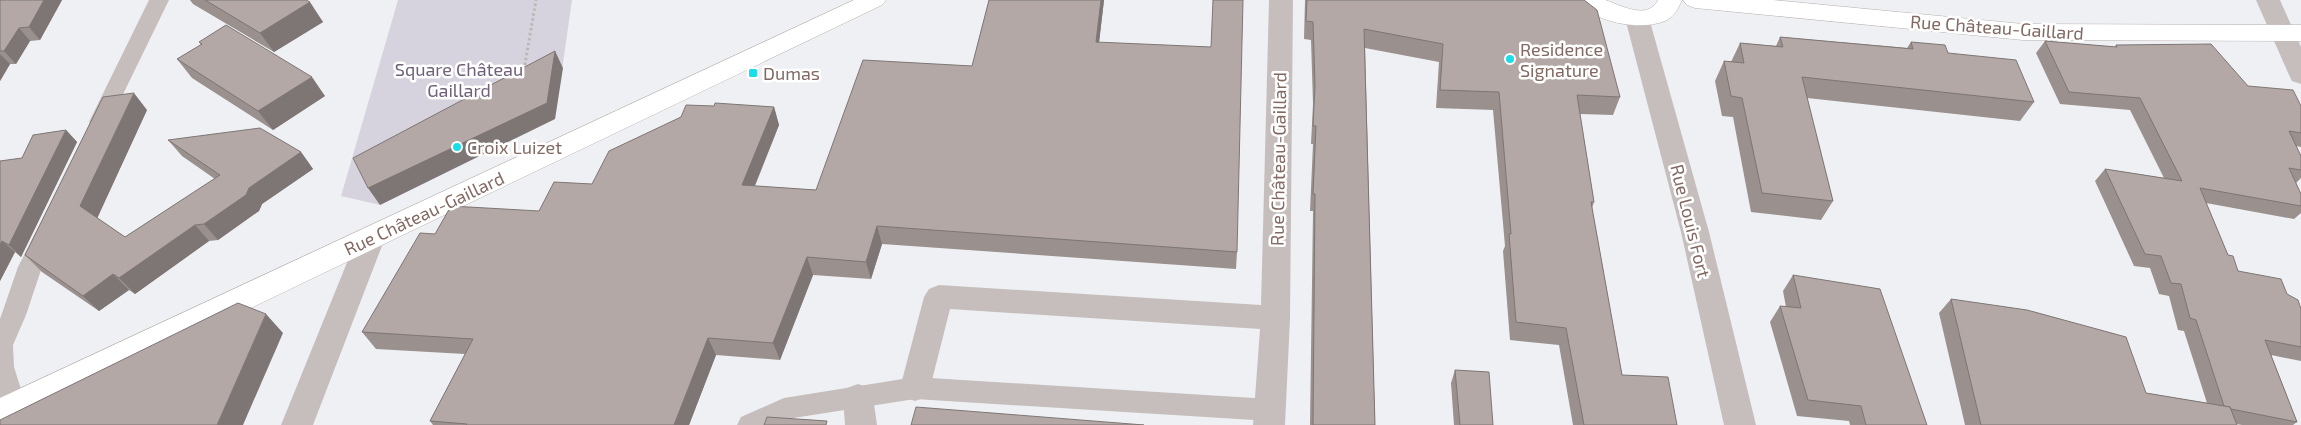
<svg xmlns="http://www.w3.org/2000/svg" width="2301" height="425" font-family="'Exo 2',sans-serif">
	<rect width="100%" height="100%" fill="#eff0f4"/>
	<!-- green -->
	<path fill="#d7d3de" d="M398,0H572L555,119L380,205L341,196Z"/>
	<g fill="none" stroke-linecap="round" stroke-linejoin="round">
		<!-- secondary casing -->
		<g stroke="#b9b1af" stroke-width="1">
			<g id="secondary">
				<path d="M854,0H886L882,5L11,423L0,425V398Z"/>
				<path d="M1577,0C1586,0 1597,0 1605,0C1621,5 1647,21 1658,0H1682C1678,9 1674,17 1665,21C1641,31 1592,23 1577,0Z"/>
				<path d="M1683,0H1773L2023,24L2301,25V41L2023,40L1695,8L1687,5Z"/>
			</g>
		</g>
		<!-- path -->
		<path stroke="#bcb8b6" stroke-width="3" stroke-dasharray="2.5 2.5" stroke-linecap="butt" d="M524,70L536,0"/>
		<!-- lane -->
		<g fill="#c5bebc" fill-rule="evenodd">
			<path d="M149,0H169L107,127L100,129L93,127L89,122Z"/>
			<path d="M46,225L54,228L57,234L42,267L26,315L13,345L14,367L26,405L22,413L13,416L4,413L0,404V319L18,267L38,228Z"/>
			<path d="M915,377L1270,399L1279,402L1283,410L1279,418L1270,421L915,399L787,419L776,425H737L741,417L784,398Z"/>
		</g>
		<!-- street -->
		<g fill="#c5bebc" fill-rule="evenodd">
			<path d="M1269,0H1293L1290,318L1285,425H1253L1260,329L950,309L930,388L926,397L915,401L904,397L900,388L924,297L929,289L939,285L1261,305Z"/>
			<path d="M2256,0H2280L2301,47V84L2292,81L2289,75Z"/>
			<path d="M1637,10L1645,12L1649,18L1709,232L1756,425H1724L1681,232L1625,18L1629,12Z"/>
			<path d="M371,227L381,230L385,238L313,425H281L357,238L361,230Z"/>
			<path d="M858,384L869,388L873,397L877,425H845L843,397L847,388Z"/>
		</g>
		<!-- secondary -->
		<use href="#secondary" fill="#fff" fill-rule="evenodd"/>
	</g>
	<!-- wall -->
	<g fill="#9a908e">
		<path d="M0,0H62L40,40L30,41L16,64H10L0,81Z"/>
		<path d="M190,0H306L323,22L274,52L193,4Z"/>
		<path d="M989,0H1104L1099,42L1237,252L1236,269L882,244L871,279L813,275L780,360L716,355L689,425H433L430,421L465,354L376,349L362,332L435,234L539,211L592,184L714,106L774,107L779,125L755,186L816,190L972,66Z"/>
		<path d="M1305,0H1584L1620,97L1613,115L1580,114L1594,202L1592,208L1622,375L1677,425H1573L1559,345L1510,340L1503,251L1505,246L1493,110L1436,108L1439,62L1365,48L1375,425H1310L1313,211H1310L1313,144H1311L1313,104L1311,40L1304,39Z"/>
		<path d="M1780,37L1907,48L1911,42L1948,53L2034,102L2020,121L1807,98L1833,201L1821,220L1751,212L1733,117L1722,116L1715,81L1724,61L1731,62L1740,43L1776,46Z"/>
		<path d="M2045,41L2115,47L2116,45L2248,86L2301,106V147L2296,146L2301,156V178L2296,183L2301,194V213L2294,219L2206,203L2228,255L2238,271L2287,294L2301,309V361L2271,355L2297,422L2293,425H2242L2236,424L2237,425H1965L1939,313L1951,299L2146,393L2207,403L2184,331L2178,330L2169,296L2159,294L2150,268L2134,266L2095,181L2105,169L2164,178L2130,110L2060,104L2036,53Z"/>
		<path d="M199,42L325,96L273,130L192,78L177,59L201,45Z"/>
		<path d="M147,110L97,218L125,237L215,179L182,156L168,140L301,152L313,169L262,204L259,211L218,240L209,241L135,294L129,290L99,311L42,272L25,255Z"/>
		<path d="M66,130L77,142L21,257L15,252L0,281V161L22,158Z"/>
		<path d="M1793,275L1927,425H1850L1849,421L1797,416L1770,322L1780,306L1786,307L1783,291Z"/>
		<path d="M1455,370L1493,425H1454L1451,383Z"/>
	</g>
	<!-- shaded-wall -->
	<g fill="#7d7674">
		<path d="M44,0H62L40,40L29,27Z"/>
		<path d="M1101,0H1104L1097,60L1096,42Z"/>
		<path d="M310,2L323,22L274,52L260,33Z"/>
		<path d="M19,28L30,41L16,64L4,51Z"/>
		<path d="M555,51L563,68L555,119L380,205L368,188Z"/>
		<path d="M0,54L10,64L0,81Z"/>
		<path d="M312,77L325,96L273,130L258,111Z"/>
		<path d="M134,93L147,110L95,223L80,206Z"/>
		<path d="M774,107L779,125L748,202L742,185Z"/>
		<path d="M66,130L77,142L21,257L9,245Z"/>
		<path d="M301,152L313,169L262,204L259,211L218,240L204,224L249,188Z"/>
		<path d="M195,225L209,241L135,294L119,278Z"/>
		<path d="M877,226L882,244L871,279L866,262Z"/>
		<path d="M2,241L15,252L0,281V245Z"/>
		<path d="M807,257L813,275L780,360L773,343Z"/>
		<path d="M113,274L129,290L99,311L83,296Z"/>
		<path d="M266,314L283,333L243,425H217Z"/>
		<path d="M708,338L716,355L689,425H674Z"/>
	</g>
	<!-- building -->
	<g fill="#b3a8a5" stroke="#7d7674">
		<path d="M0,0H44L29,27L19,28L4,51H0Z"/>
		<path d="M205,0H306L310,2L260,33Z"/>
		<path d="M989,0H1101L1096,42L1211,47L1213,0H1243L1237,252L877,226L866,262L807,257L773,343L708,338L674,425H466L467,424L430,421L473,339L362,332L420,233L435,234L451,206L539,211L554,182L592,184L609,151L681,117L686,105L714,106L715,103L774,107L742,185L816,190L863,60L972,66Z"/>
		<path d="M1307,0H1584L1597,10L1620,97L1577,95L1594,202H1591L1622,375L1668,377L1677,425H1584L1566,328L1516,322L1509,234H1511L1499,92L1440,90L1443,44L1364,29L1375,425H1313L1315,194H1313L1316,126H1313L1315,86L1313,22L1306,21Z"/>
		<path d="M226,25L312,77L258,111L177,59L202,44L199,42Z"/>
		<path d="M1780,37L1913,49L1911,42L1945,45L1948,53L2016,60L2034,102L1802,77L1833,201L1762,193L1742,98L1731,96L1724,61L1744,63L1740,43L1783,47Z"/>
		<path d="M2045,41L2117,47L2116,45L2211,44L2248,86L2293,90L2301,106V133L2289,131L2301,156V170L2289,168L2301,194V206L2200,188L2228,255L2233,256L2238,271L2281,279L2287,294L2298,300L2301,309V347L2265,340L2297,422L2231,409L2230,407L2224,406L2196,320L2190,318L2181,284L2171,283L2161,256L2145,254L2105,169L2182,181L2140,98L2069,92Z"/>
		<path d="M555,51L547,103L368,188L353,158Z"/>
		<path d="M134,93L80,206L125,237L220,175L168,140L260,128L301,152L249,188L246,195L204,224L195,225L119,278L113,274L83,296L25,255L103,97Z"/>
		<path d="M66,130L9,245L2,241L0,245V161L22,158L33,135Z"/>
		<path d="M1793,275L1880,289L1927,425H1866L1861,406L1808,400L1780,306L1801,308Z"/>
		<path d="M1951,299L2027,310L2126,337L2146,393L2230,407L2237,425H1981Z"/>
		<path d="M238,303L266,314L217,425H0V420Z"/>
		<path d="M1455,370L1489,372L1493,425H1460Z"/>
		<path d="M916,407L1144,425H911Z"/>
		<path d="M767,417L827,421L826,425H764Z"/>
	</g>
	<!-- markers -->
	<g fill="#1addea" stroke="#fff" stroke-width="2">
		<circle cx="1510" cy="59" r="5"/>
		<rect x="748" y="68" width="10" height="10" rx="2.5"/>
		<circle cx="457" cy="147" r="5"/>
	</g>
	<g text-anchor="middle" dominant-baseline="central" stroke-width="5" stroke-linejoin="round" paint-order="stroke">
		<!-- street labels -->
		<g font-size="18" fill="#826a62" stroke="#fff">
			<text transform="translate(1997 27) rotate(4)">Rue Château-Gaillard</text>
			<text transform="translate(1278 159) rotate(-89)">Rue Château-Gaillard</text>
			<text transform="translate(424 213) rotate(-25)">Rue Château-Gaillard</text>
			<text transform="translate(1691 221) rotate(76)">Rue Louis Fort</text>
		</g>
		<!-- poi labels -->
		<g font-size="18" fill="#826a62" stroke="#fff" text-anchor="start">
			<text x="1520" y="49">Residence<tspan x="1520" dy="21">Signature</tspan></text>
			<text x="763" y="73">Dumas</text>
			<text x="467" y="147">Croix Luizet</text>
		</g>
		<!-- park labels -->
		<g font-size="18" fill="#706179" stroke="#fff">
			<text x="459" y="69">Square Château<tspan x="459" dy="21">Gaillard</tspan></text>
		</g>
	</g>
</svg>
